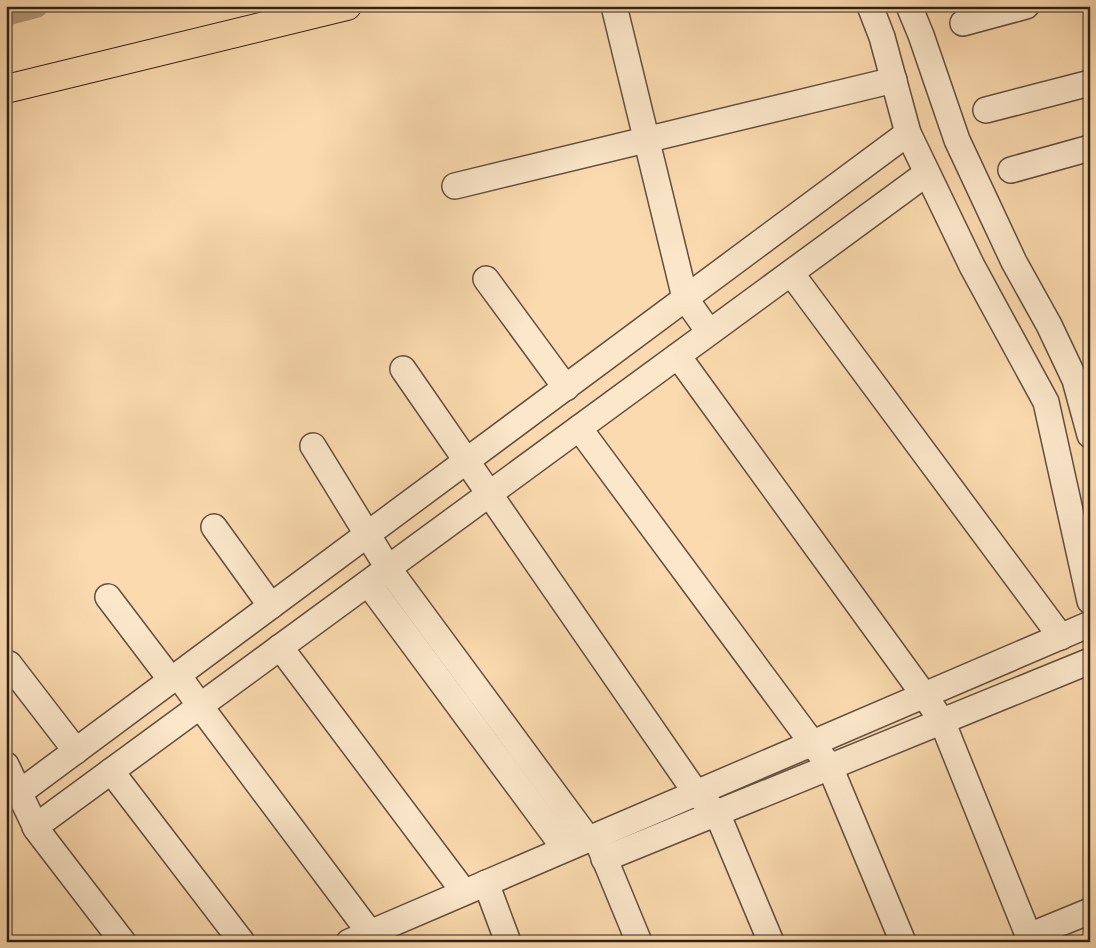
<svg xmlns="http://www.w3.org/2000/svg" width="1096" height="948" font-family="'Sorts Mill Goudy',serif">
	<rect width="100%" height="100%" fill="#fadaae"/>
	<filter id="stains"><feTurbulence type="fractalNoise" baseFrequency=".004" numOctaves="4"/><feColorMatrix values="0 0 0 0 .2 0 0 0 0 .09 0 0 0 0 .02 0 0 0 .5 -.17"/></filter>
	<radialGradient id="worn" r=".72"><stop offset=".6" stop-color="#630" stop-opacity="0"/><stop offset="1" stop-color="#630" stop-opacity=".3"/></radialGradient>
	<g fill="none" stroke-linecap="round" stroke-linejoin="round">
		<!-- canal -->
		<path stroke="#b59b7c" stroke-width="24" d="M6,14L36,6"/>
		<!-- minor casing -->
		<g stroke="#624e40" stroke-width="28">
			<g id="minor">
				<path d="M614,6L685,298L709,332"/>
				<path d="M870,6L882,37L908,133L972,266L1046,402L1090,601"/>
				<path d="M909,6L921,35L957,140L1014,262L1049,325L1075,380L1090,435"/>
				<path d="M963,23L1026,6"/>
				<path d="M986,110L1090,83"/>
				<path d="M1011,170L1090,148"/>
				<path d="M455,186L894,80"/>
				<path d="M791,273L1061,637"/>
				<path d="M486,279L566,388"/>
				<path d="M678,356L924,695L942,721L1031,942"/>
				<path d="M403,369L696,793L717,813L771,942"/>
				<path d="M579,428L830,767L903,942"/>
				<path d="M313,446L388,568L588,839"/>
				<path d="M214,527L271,606"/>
				<path d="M368,583L565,849"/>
				<path d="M108,597L171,680"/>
				<path d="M280,647L464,892"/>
				<path d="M6,667L9,664L76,751"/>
				<path d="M178,675L200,706L370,933"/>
				<path d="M6,765L37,830L123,942"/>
				<path d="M111,771L242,942"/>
				<path d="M19,793L908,133"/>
				<path d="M35,827L927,173"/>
				<path d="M599,845L639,942"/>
				<path d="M604,859L1090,661"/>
				<path d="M486,883L508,942"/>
				<path d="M1029,936L1090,911"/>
				<path d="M349,942L1090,624"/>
			</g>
		</g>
		<!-- major casing -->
		<g stroke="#2f201b" stroke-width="30">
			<path id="major" d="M6,89L347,6"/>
		</g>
		<!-- minor -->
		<use href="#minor" stroke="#fce7ca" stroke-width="25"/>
		<!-- major -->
		<use href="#major" stroke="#fadaae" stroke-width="28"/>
	</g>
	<!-- margin -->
	<rect width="1096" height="948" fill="none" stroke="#fadaae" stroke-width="25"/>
	<rect x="8" y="8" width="1081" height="933" fill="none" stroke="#2f201b" stroke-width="2.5"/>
	<rect x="12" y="12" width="1071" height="923" fill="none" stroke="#2f201b"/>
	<rect width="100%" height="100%" filter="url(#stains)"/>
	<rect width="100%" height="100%" fill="url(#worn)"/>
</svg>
